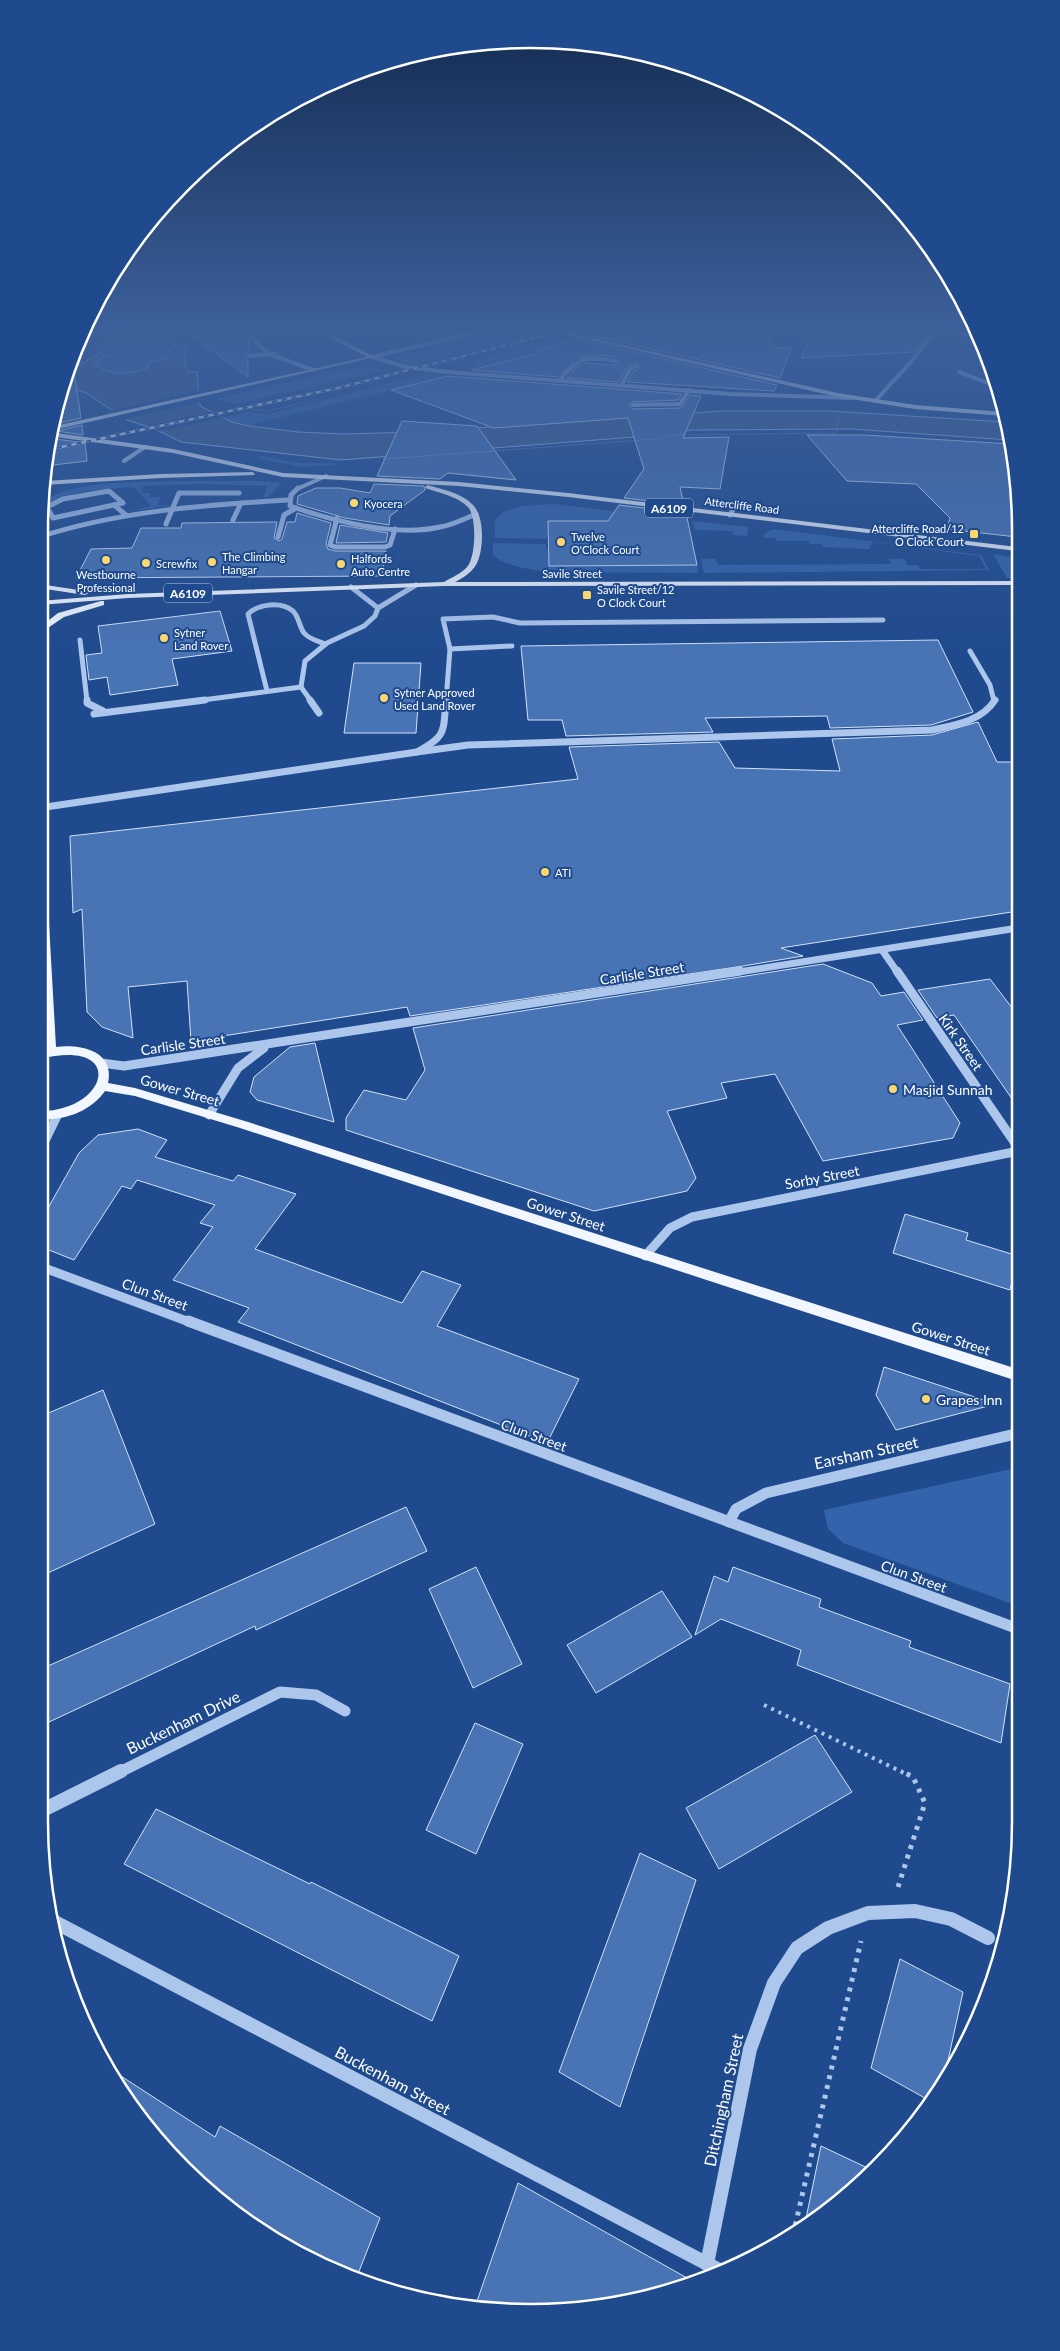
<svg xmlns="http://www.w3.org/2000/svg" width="1060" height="2351" font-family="Lato,sans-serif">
	<rect width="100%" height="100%" fill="#1f4a8d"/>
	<!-- green -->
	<g fill="#3363aa">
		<path d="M898,325H930L977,330L979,334Z"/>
		<path d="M511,330L537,334L409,365L392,357L497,331Z"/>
		<path d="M552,338L571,342L537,351L532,356L482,367L464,365Z"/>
		<path d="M151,340L173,352L171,358L150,362L147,368C127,375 111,376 93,362L134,342Z"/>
		<path d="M369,368L387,370L236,404L216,399L334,371Z"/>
		<path d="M428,373L448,376L251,425L232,422L224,418L248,412L269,414Z"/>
		<path d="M260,456L298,463H334L336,465L301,467L257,458Z"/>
		<path d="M172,481H260L282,483L267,498L264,497L267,486L204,484L143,486L141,493H150V497H161L158,505H172L127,512L151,506L135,488L129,487L88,491L64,496L44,505L40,513L41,502C79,479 130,483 172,481Z"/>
		<path d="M554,504L685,520L688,524L548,521V537H546V539L495,538C495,533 494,527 495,522C501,504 539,505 554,504Z"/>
		<path d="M692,521L748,527L747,536L733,535V531L695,530Z"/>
		<path d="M773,529L981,555L989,570L704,573L701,559H716L718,565L891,564L889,559H905L907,565H918L920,569H986L979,556L873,542L869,549L823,547L822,544H810L809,541H778L775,538H764V534Z"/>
		<path d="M493,543L546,544V549L549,550V566L697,565L698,573L547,572C529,569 507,567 493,555Z"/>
		<path d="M993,554L1017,558V578H1007Z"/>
		<path d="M1020,1467L1021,1607L843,1543L828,1529L824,1510Z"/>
	</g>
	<!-- water -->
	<path fill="#3c5b8c" stroke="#a1c1ed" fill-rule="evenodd" d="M114,324H155L172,344L186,349L185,363L188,371L197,372L200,406L232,422L249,426L298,432L344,434L417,432L720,411H831L1005,422L1010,440L851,429L692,430L634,437L341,460L181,442L155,429L127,420L86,393L63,385L67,372L119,342L124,329ZM151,340L173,352L171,357L150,362L147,368C127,375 111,376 93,363L134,342Z"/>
	<!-- pier -->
	<g fill="#1f4a8d">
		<path d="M201,390L202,402L123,420L112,410Z"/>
		<path d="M212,412L224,418L160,431L147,426Z"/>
	</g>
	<!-- building -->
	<g fill="#4873b4" stroke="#d2e2f9">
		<path d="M250,324V331L246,334L249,340V352L245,356L248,360V377L190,334Z"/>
		<path d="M621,324L765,328L772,348H791L780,378L589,335Z"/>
		<path d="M830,325L928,335L914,352L801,358L814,331L825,333Z"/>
		<path d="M577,339L777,385L774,391L627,382L633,372L640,368V364L637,362L627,367L619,382L567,378L575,369L585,363L615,365L619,362L616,357L598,355L576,359L558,377L471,370L539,353V350Z"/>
		<path d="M72,357L81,418L51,425L52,421Z"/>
		<path d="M448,376L682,394L678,400L632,402L629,406L633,409L681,408L690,395L701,396L683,438L729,437L720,489L680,487L684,505L624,498L644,469L628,418L494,428L391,390Z"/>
		<path d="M402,421L477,426L516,480L448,473L440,479L377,476Z"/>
		<path d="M82,425L83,435L57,431Z"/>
		<path d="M807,435H864L1011,444L1017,466V537L947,529L950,518L916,484L847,481Z"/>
		<path d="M48,438L85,443L87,461L45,466Z"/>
		<path d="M374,484L424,486L425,490L390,516L389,525L345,518L297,504L298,496L316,488H340L370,493Z"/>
		<path d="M619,505L686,513L697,565L549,566L548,521H608Z"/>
		<path d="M297,513L331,523L326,544L328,549L335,551H386L382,576L76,578L91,549L132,548L141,528H181L182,523L277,522L274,538L279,541L282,539L287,522H295Z"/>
		<path d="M340,525L388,533L386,542L336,543Z"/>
		<path d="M220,611L232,651L172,659L178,685L110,695L107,677L89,680L86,655L102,653L98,626Z"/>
		<path d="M938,640L973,712L931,725L830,728L827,716L705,718L713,732L566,736L562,720H528L521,646Z"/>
		<path d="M354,663H421L416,733H344Z"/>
		<path d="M978,722L997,762H1018V911L781,948L803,956L743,966L410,1016L407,1007L191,1041L187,981L128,987L133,1038L102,1027L87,1012L82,909L73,913L70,836L578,779L569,747L719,742L735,768L840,771L832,739L932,735Z"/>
		<path d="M823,964L872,983L881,996L904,992L923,1020L897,1025L960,1123L953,1138L823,1161L775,1074L721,1083L727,1098L667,1111L696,1178L687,1191L594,1211L346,1130V1118L364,1090L406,1100L425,1070L413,1028Z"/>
		<path d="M990,979L1019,1017V1109L954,1015L937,1018L918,990Z"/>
		<path d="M315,1043L334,1122L257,1100L250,1092L254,1077L290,1047Z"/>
		<path d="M138,1129L167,1140L155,1157L233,1181L238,1175L296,1194L255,1249L402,1303L422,1271L461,1285L437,1326L579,1379L547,1443L238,1322L249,1308L173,1280L213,1227L200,1223L215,1205L137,1180L131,1189L122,1186L74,1260L39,1246V1224L79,1153L98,1135Z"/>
		<path d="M905,1214L968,1233L966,1240L1018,1256L1010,1290L893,1253Z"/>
		<path d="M884,1367L996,1404L896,1430L876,1395Z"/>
		<path d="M103,1390L155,1524L39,1577V1417Z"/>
		<path d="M406,1507L427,1551L256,1630L255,1626L49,1722L39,1682V1670Z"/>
		<path d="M476,1567L522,1664L473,1688L429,1589Z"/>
		<path d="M733,1567L821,1599L819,1607L911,1641L909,1647L1010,1684L1001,1743L797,1665L801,1650L721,1619L695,1635L714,1576L728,1582Z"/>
		<path d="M662,1591L692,1637L596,1693L567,1645Z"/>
		<path d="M475,1723L523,1744L476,1854L426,1830Z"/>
		<path d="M815,1735L852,1792L719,1869L686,1808Z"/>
		<path d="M156,1809L310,1884L311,1882L459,1956L432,2021L124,1864Z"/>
		<path d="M640,1853L696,1880L620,2107L559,2072Z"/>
		<path d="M900,1959L963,1992L942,2088L932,2102L871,2068Z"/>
		<path d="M107,2067L215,2137L220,2126L380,2218L356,2279L285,2247L231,2211L160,2145Z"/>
		<path d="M821,2146L872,2170L829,2211L804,2228Z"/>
		<path d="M518,2183L696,2283L594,2308L530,2312L475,2307Z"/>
	</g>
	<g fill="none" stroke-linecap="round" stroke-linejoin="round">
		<!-- path-far2 -->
		<g stroke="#adc6ec" stroke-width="1" stroke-dasharray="1 2" stroke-linecap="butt">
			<path d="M68,369L106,345L109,334L103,324"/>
			<path d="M63,387L77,392"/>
			<path d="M236,407L268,411L318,399"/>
			<path d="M383,459L656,439L675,435L836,433L839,416"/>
		</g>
		<!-- path-far1 -->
		<path stroke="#adc6ec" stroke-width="4" stroke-dasharray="3 5" stroke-linecap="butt" d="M764,1705L904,1773"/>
		<!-- path -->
		<g stroke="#adc6ec" stroke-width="5" stroke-dasharray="4 6" stroke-linecap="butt">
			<path d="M898,1887L925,1803L913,1777L901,1771"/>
			<path d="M793,2235L861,1941"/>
		</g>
		<!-- minor-far5 -->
		<g stroke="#adc6ec" stroke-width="4">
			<path d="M373,324L374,330"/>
			<path d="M870,324L980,336"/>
			<path d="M250,335L261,347L272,355L313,370"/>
			<path d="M249,356L275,354"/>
			<path d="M372,357L406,367L448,372L730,394L853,398"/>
			<path d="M372,357L512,324"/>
			<path d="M959,372L996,386"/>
			<path d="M561,379C578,357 588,356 615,361"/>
			<path d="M622,384L630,369L637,366"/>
			<path d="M875,401L911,362L935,331"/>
			<path d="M633,405L680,404L689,390"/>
			<path d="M124,461L145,447"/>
			<path d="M297,489L326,476"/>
		</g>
		<!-- minor-far4 -->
		<g stroke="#adc6ec" stroke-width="5">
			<path d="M298,488L291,495L290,506C333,521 395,537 440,527C453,525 464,519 476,514"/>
			<path d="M109,491L123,503L53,518L47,507L63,499Z"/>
			<path d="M114,505L126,515"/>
			<path d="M730,515L737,502"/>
			<path d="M337,518L330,545L335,547H385L390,545L395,529"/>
			<path d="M233,520L241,503"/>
			<path d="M166,524L179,493H239"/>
			<path d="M39,537C120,511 203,505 288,500"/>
			<path d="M278,537L284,515L296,508"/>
			<path d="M351,587L378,608"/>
			<path d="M80,640L87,701"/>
			<path d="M450,649L443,619L493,617L520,623L883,620"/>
			<path d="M970,651L990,685L994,701"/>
			<path d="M267,691L248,614C258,604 281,601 293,611C299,617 299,626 304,633C309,639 318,641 325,644"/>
			<path d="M195,701L301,687"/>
			<path d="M311,701L301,687L305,661L327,643L364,626L375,616L378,608L416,585"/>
			<path d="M446,701L450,649L512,646"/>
		</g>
		<!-- minor-far3 -->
		<g stroke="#adc6ec" stroke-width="7">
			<path d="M87,700V703L103,711"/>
			<path d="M310,700L319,713"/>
			<path d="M94,714L205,700"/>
			<path d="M417,752L468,745L932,730C955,725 982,721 995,700"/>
			<path d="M39,808L417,752C447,736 443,732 446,700"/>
			<path d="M882,950L898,973"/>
			<path d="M732,973L1018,928"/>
		</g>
		<!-- minor-far2 -->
		<g stroke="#adc6ec" stroke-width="9">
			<path d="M897,971L1019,1149"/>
			<path d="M101,1063L124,1066L740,971"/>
			<path d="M209,1115L238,1068L264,1048"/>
			<path d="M39,1153L58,1114"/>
			<path d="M645,1256L670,1228L692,1217L1019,1151"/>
			<path d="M39,1266L192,1323"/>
		</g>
		<!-- minor-far1 -->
		<g stroke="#adc6ec" stroke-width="11">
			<path d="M188,1321L1021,1630"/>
			<path d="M729,1522L736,1509L766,1493L1020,1433"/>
			<path d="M118,1773L280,1692L316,1695L345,1711"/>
		</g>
		<!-- minor -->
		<g stroke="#adc6ec" stroke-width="14">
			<path d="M39,1812L121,1771"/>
			<path d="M49,1919L721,2271"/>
			<path d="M707,2264L750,2049L774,1983L797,1948L828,1928L868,1913L915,1911L951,1919L988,1938"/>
		</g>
		<!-- major -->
		<g fill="#f2f7ff" fill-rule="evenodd">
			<path d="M304,324H311L375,357L49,431L50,427L367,357Z"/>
			<path d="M519,324H530L838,393L915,405L1003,412L1004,416L915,409L838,397Z"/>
			<path d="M49,432L173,449L283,473L459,482L568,493L1017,547V551L568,497L459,486L283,477L173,453L48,436Z"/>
			<path d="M253,472L255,475L161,478L43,485L44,481L161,474Z"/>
			<path d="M427,485C442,489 462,493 473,505C485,517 484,551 476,565C471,573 463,578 455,582L1017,581V585L444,586L128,598L39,605V601L128,594L444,582C452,577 461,574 467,567C476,557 477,517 468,507C457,496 439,493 425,488Z"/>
			<path d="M39,584L85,591L89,593L85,595L39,588Z"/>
			<path d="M101,601H104V605L64,617L39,634V628L58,613Z"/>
			<path d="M39,832L44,835L56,1047C81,1044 115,1051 108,1083L135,1088L248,1122L1020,1370V1382L240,1128L135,1096L105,1091C90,1112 64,1121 39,1119V1111C108,1112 128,1037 39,1059V1051L44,1049L39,931Z"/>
		</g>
		<!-- rail casing -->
		<g stroke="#fff" stroke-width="2.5">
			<path id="rail" d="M47,450L338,388L590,324"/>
		</g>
		<!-- rail -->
		<use href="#rail" stroke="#1f4a8d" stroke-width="2" stroke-dasharray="5" stroke-linecap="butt"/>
	</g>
	<!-- sky -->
	<linearGradient id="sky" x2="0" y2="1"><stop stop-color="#11294e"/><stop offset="0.5" stop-color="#3c609a"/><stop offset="1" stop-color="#3c609a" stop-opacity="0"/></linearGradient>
	<rect width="1060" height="654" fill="url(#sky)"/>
	<!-- markers -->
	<g fill="#fad86d" stroke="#1f4a8d" stroke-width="2">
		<circle cx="354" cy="503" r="5"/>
		<rect x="969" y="529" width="10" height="10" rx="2.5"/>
		<circle cx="561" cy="542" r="5"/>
		<circle cx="106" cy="560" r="5"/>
		<circle cx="212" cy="562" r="5"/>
		<circle cx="146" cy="563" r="5"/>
		<circle cx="341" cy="564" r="5"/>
		<rect x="582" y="590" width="10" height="10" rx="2.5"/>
		<circle cx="164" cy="638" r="5"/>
		<circle cx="384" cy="698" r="5"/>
		<circle cx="545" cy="872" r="5"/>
		<circle cx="893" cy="1089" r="5"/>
		<circle cx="926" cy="1399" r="5"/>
	</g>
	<g text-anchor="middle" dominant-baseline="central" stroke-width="4" stroke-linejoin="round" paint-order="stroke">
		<!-- far-poi labels -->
		<g font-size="11" fill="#fff" stroke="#1f4a8d" text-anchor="start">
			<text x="364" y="503">Kyocera</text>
			<text x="964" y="528" text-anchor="end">Attercliffe Road/12<tspan x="964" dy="13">O Clock Court</tspan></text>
			<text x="571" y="536">Twelve<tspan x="571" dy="13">O'Clock Court</tspan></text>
			<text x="222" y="556">The Climbing<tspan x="222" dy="13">Hangar</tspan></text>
			<text x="351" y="558">Halfords<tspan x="351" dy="13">Auto Centre</tspan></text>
			<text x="156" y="563">Screwfix</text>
			<text x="106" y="574" text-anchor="middle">Westbourne<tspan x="106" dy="13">Professional</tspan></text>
			<text x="597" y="589">Savile Street/12<tspan x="597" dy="13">O Clock Court</tspan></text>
			<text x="174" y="632">Sytner<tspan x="174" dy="13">Land Rover</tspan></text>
			<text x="394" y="692">Sytner Approved<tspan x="394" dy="13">Used Land Rover</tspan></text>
			<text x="555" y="872">ATI</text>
		</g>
		<!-- far-street labels -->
		<g font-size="11" fill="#fff" stroke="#1f4a8d">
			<text transform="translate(742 505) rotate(7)">Attercliffe Road</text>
			<text x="572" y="573">Savile Street</text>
		</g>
		<!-- shield labels -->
		<g fill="#1f4a8d" stroke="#bcc9dd" stroke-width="1">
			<rect x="645" y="498.5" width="48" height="19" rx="4"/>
			<rect x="164" y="583.5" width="48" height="19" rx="4"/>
		</g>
		<g font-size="12" font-weight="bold" fill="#fff">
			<text x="669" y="508">A6109</text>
			<text x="188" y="593">A6109</text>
		</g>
		<!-- street labels -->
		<g font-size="14" fill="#fff" stroke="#1f4a8d">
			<text transform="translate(642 973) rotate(-9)">Carlisle Street</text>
			<text transform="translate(961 1042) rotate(55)">Kirk Street</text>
			<text transform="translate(183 1044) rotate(-8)">Carlisle Street</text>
			<text transform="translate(180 1090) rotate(16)">Gower Street</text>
			<text transform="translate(822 1177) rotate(-11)">Sorby Street</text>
			<text transform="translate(566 1214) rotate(18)">Gower Street</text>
			<text transform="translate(155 1294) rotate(20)">Clun Street</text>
			<text transform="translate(951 1338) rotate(18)">Gower Street</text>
			<text transform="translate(534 1435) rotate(20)">Clun Street</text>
			<text transform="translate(914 1576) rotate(20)">Clun Street</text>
		</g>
		<!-- poi labels -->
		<g font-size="14" fill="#fff" stroke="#1f4a8d" text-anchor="start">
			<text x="903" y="1089">Masjid Sunnah</text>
			<text x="936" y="1399">Grapes Inn</text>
		</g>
		<!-- near-street labels -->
		<g font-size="16" fill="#fff" stroke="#1f4a8d">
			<text transform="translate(866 1452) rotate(-12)">Earsham Street</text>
			<text transform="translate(183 1722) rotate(-26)">Buckenham Drive</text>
			<text transform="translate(393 2080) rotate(28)">Buckenham Street</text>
			<text transform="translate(723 2100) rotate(-78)">Ditchingham Street</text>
		</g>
	</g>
	<!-- crop -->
	<path d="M0 0H1060V2351H0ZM530 48H530A482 482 0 0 1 1012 530V1822A482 482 0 0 1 530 2304H530A482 482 0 0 1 48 1822V530A482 482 0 0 1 530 48Z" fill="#1f4a8d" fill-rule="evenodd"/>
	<path fill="none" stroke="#fff" stroke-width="2.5" d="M530 48H530A482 482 0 0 1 1012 530V1822A482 482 0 0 1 530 2304H530A482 482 0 0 1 48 1822V530A482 482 0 0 1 530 48Z"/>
</svg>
